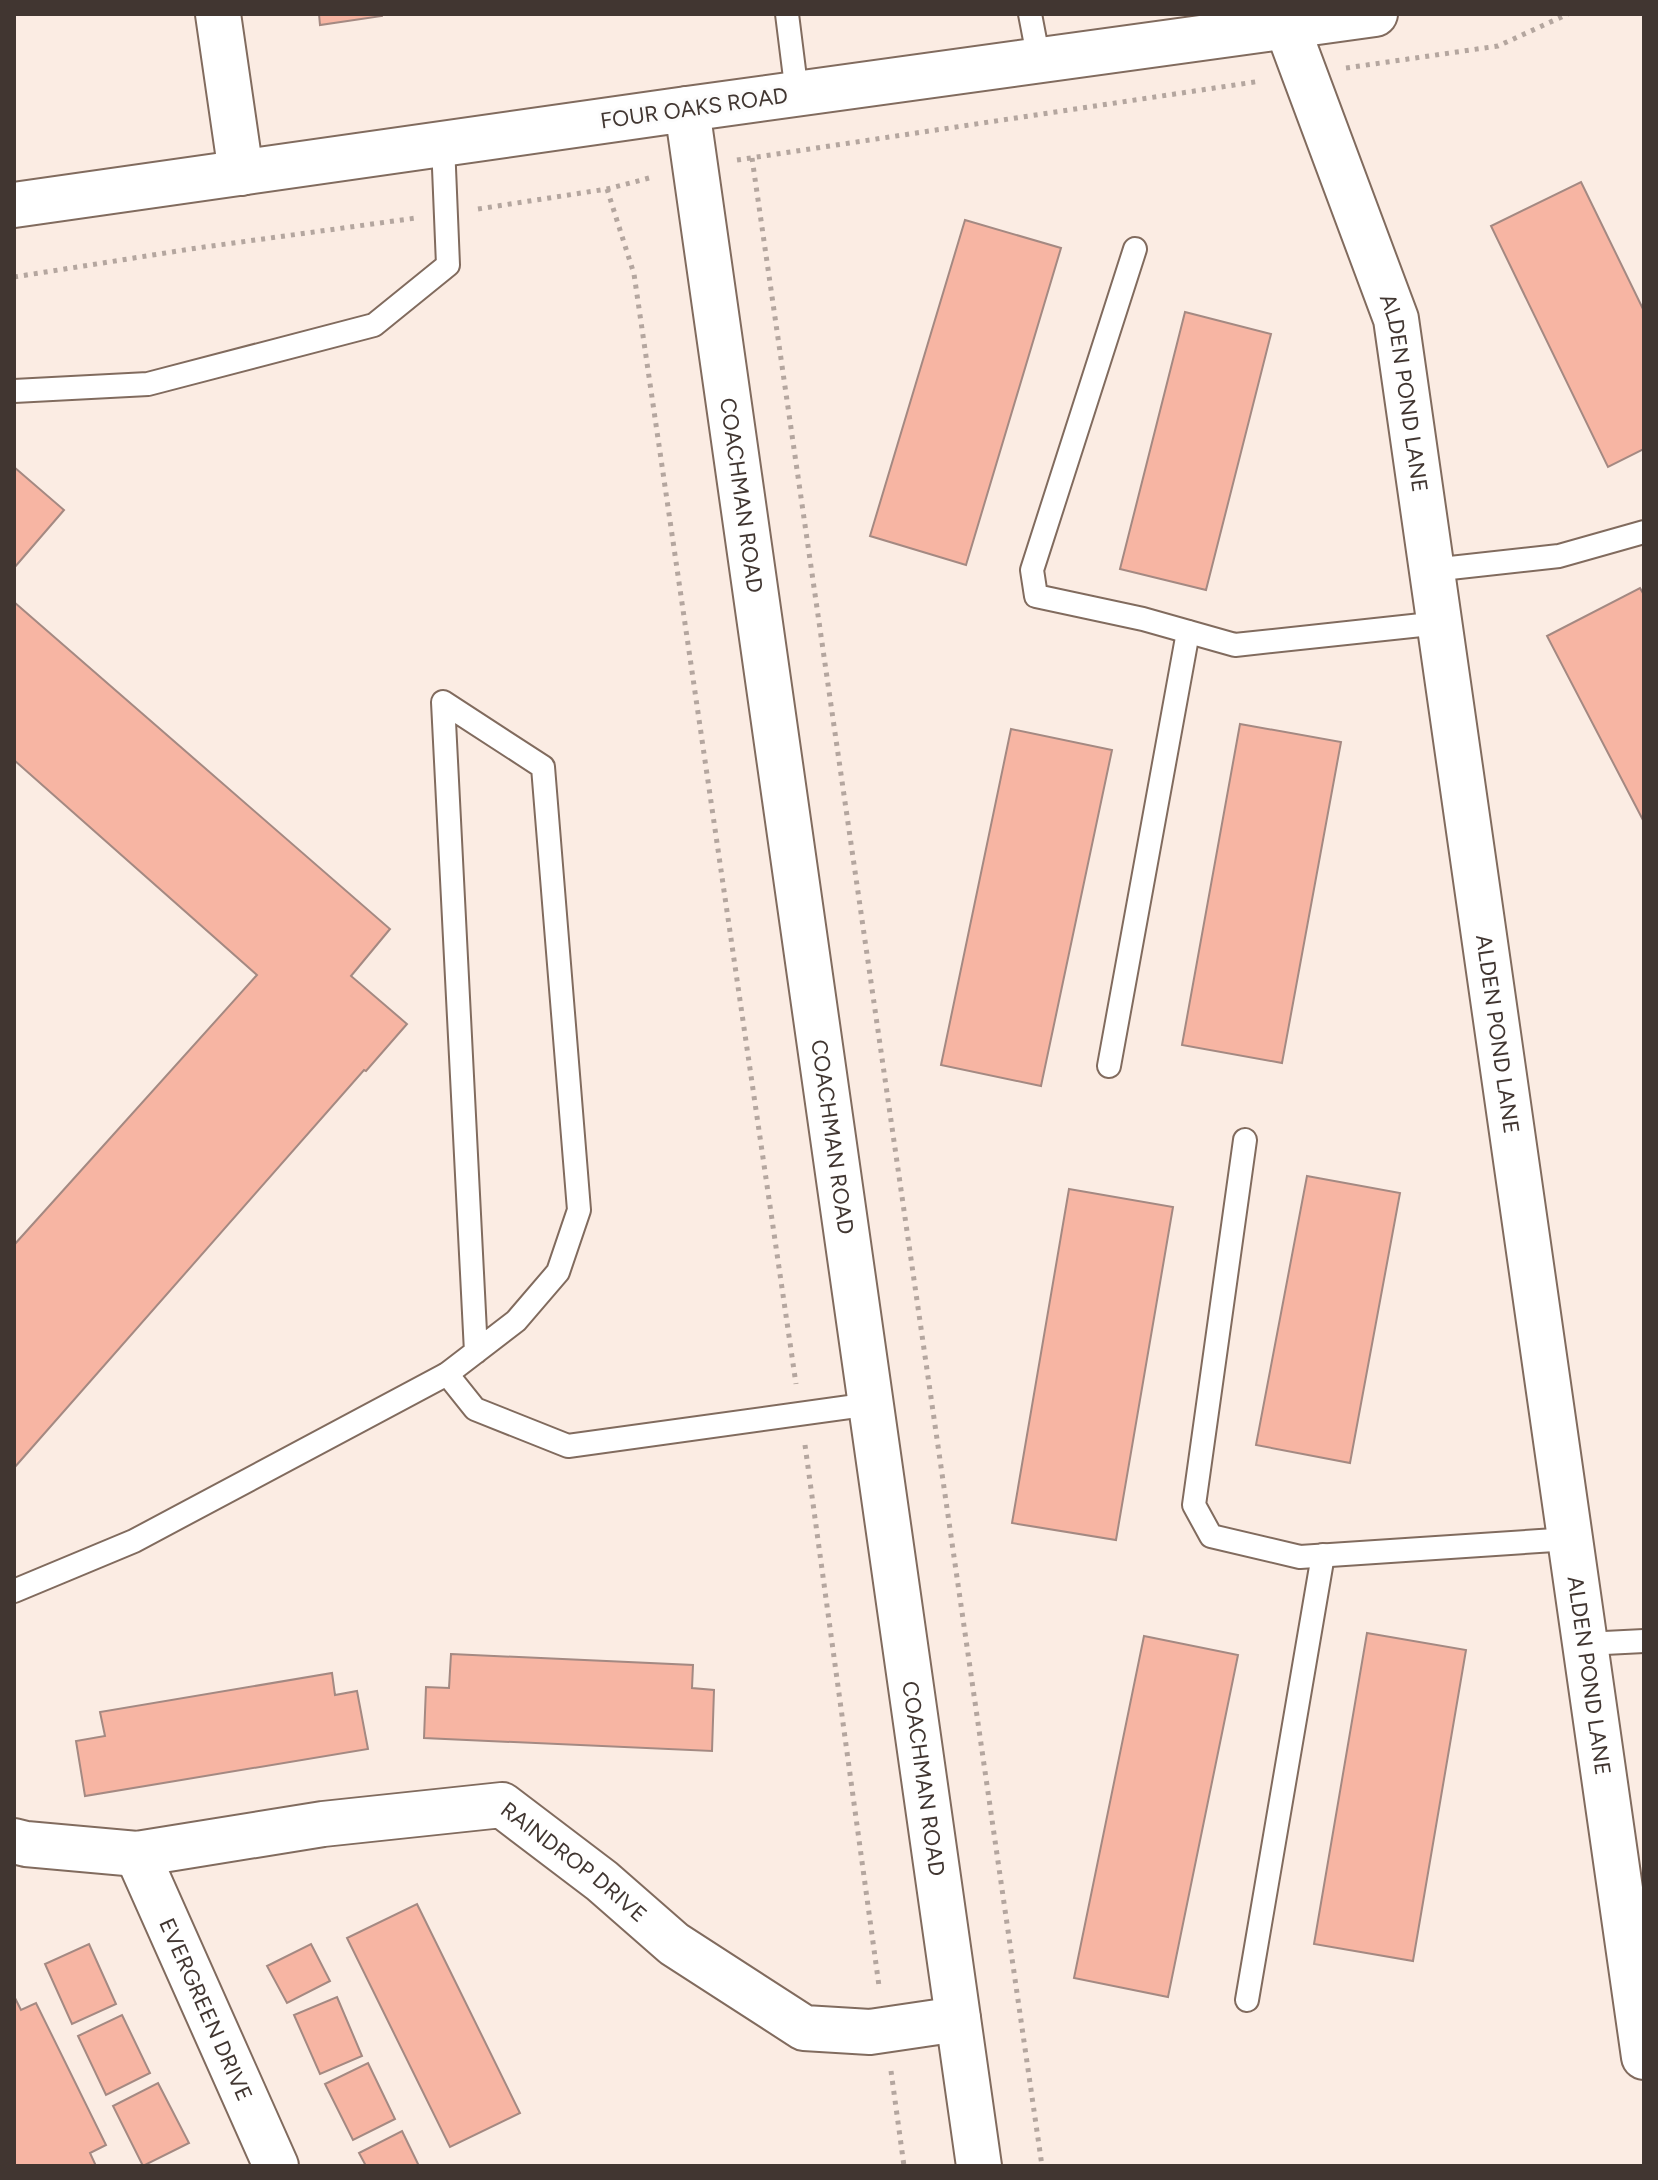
<svg xmlns="http://www.w3.org/2000/svg" width="1658" height="2180" font-family="Figtree,sans-serif">
	<rect width="100%" height="100%" fill="#fbece3"/>
	<!-- building -->
	<g fill="#f7b5a3" stroke="#a48982" stroke-width="2">
		<path d="M319,14H382V16L320,25Z"/>
		<path d="M1581,182L1644,311V449L1608,467L1491,226Z"/>
		<path d="M965,220L1061,248L966,565L870,536Z"/>
		<path d="M1185,312L1271,334L1206,590L1120,569Z"/>
		<path d="M14,467L64,510L14,568Z"/>
		<path d="M1640,588L1644,595V822L1547,636Z"/>
		<path d="M14,602L390,929L351,976L407,1024L366,1071L364,1070L14,1468V1245L257,975L14,760Z"/>
		<path d="M1240,724L1341,742L1282,1063L1182,1045Z"/>
		<path d="M1011,729L1112,750L1041,1086L941,1065Z"/>
		<path d="M1307,1176L1400,1193L1350,1463L1256,1445Z"/>
		<path d="M1069,1189L1173,1207L1116,1540L1012,1523Z"/>
		<path d="M1367,1633L1466,1650L1413,1961L1314,1944Z"/>
		<path d="M1144,1636L1238,1655L1168,1997L1074,1978Z"/>
		<path d="M451,1654L693,1665L692,1688L714,1690L712,1751L424,1738L426,1687L449,1688Z"/>
		<path d="M332,1673L335,1695L357,1691L368,1749L85,1796L76,1741L105,1736L100,1712Z"/>
		<path d="M417,1904L520,2113L450,2147L347,1938Z"/>
		<path d="M89,1944L116,2004L72,2024L45,1964Z"/>
		<path d="M311,1944L330,1981L287,2003L267,1966Z"/>
		<path d="M14,1996L21,2010L36,2003L106,2145L90,2153L96,2166H14Z"/>
		<path d="M337,1997L362,2056L320,2074L294,2015Z"/>
		<path d="M122,2015L150,2073L106,2095L78,2036Z"/>
		<path d="M368,2063L395,2119L353,2140L325,2084Z"/>
		<path d="M158,2083L189,2143L143,2166L113,2106Z"/>
		<path d="M402,2131L419,2166H366L359,2153Z"/>
	</g>
	<g fill="none" stroke-linecap="round" stroke-linejoin="round">
		<!-- lane casing -->
		<g stroke="#816b5e" stroke-width="26">
			<g id="lane">
				<path d="M787,14L797,94"/>
				<path d="M1030,14L1039,61"/>
				<path d="M1135,249L1032,570L1036,596L1143,619L1235,645L1440,623"/>
				<path d="M14,391L148,384L374,325L448,265L443,144"/>
				<path d="M1432,570L1559,556L1644,532"/>
				<path d="M1109,1066L1188,632"/>
				<path d="M1245,1140L1194,1505L1211,1536L1300,1557L1570,1539"/>
				<path d="M447,1374L475,1409L568,1446L871,1404"/>
				<path d="M14,1591L134,1541L447,1374L516,1321L558,1272L579,1210L543,767L443,702L476,1352"/>
				<path d="M1585,1644L1644,1641"/>
				<path d="M1247,2000L1323,1555"/>
			</g>
		</g>
		<!-- street casing -->
		<g stroke="#816b5e" stroke-width="48">
			<g id="street">
				<path d="M218,14L241,173"/>
				<path id="s1" d="M1287,27L1396,319L1644,2057"/>
				<path d="M687,109L1375,14"/>
				<path id="s2" d="M14,1841L26,1844L137,1854L323,1824L502,1805L602,1881L674,1944L804,2028L870,2032L958,2019"/>
				<path id="s3" d="M137,1854L276,2166"/>
			</g>
		</g>
		<!-- secondary casing -->
		<g stroke="#816b5e" stroke-width="48">
			<g id="secondary">
				<path id="s4" d="M14,205L687,109L979,2166"/>
			</g>
		</g>
		<!-- path -->
		<g stroke="#b4a69f" stroke-width="5" stroke-dasharray="4 6" stroke-linecap="butt">
			<path d="M1346,68L1498,46L1568,14"/>
			<path d="M752,158L1042,2166"/>
			<path d="M737,160L1261,81"/>
			<path d="M607,189L634,274L796,1384"/>
			<path d="M478,209L607,189L653,177"/>
			<path d="M14,277L197,248L416,218"/>
			<path d="M805,1445L879,1986"/>
			<path d="M891,2071L904,2166"/>
		</g>
		<!-- lane -->
		<use href="#lane" stroke="#fff" stroke-width="22"/>
		<!-- street -->
		<use href="#street" stroke="#fff" stroke-width="44"/>
		<!-- secondary -->
		<use href="#secondary" stroke="#fff" stroke-width="44"/>
	</g>
	<g text-anchor="middle" dominant-baseline="central" stroke-width="6" stroke-linejoin="round" paint-order="stroke">
		<!-- street labels -->
		<g font-size="22" fill="#413631" stroke="#fcfcfc">
			<text transform="translate(694 108) rotate(-8)">FOUR OAKS ROAD</text>
			<text stroke="none"><textPath href="#s1" startOffset="386">ALDEN POND LANE</textPath></text>
			<text stroke="none"><textPath href="#s4" startOffset="1070">COACHMAN ROAD</textPath></text>
			<text stroke="none"><textPath href="#s1" startOffset="1034">ALDEN POND LANE</textPath></text>
			<text stroke="none"><textPath href="#s4" startOffset="1718">COACHMAN ROAD</textPath></text>
			<text stroke="none"><textPath href="#s1" startOffset="1682">ALDEN POND LANE</textPath></text>
			<text stroke="none"><textPath href="#s4" startOffset="2366">COACHMAN ROAD</textPath></text>
			<text stroke="none"><textPath href="#s2" startOffset="584">RAINDROP DRIVE</textPath></text>
			<text stroke="none"><textPath href="#s3" startOffset="170">EVERGREEN DRIVE</textPath></text>
		</g>
	</g>
	<!-- border -->
	<rect width="1658" height="2180" fill="none" stroke="#413631" stroke-width="32"/>
</svg>
